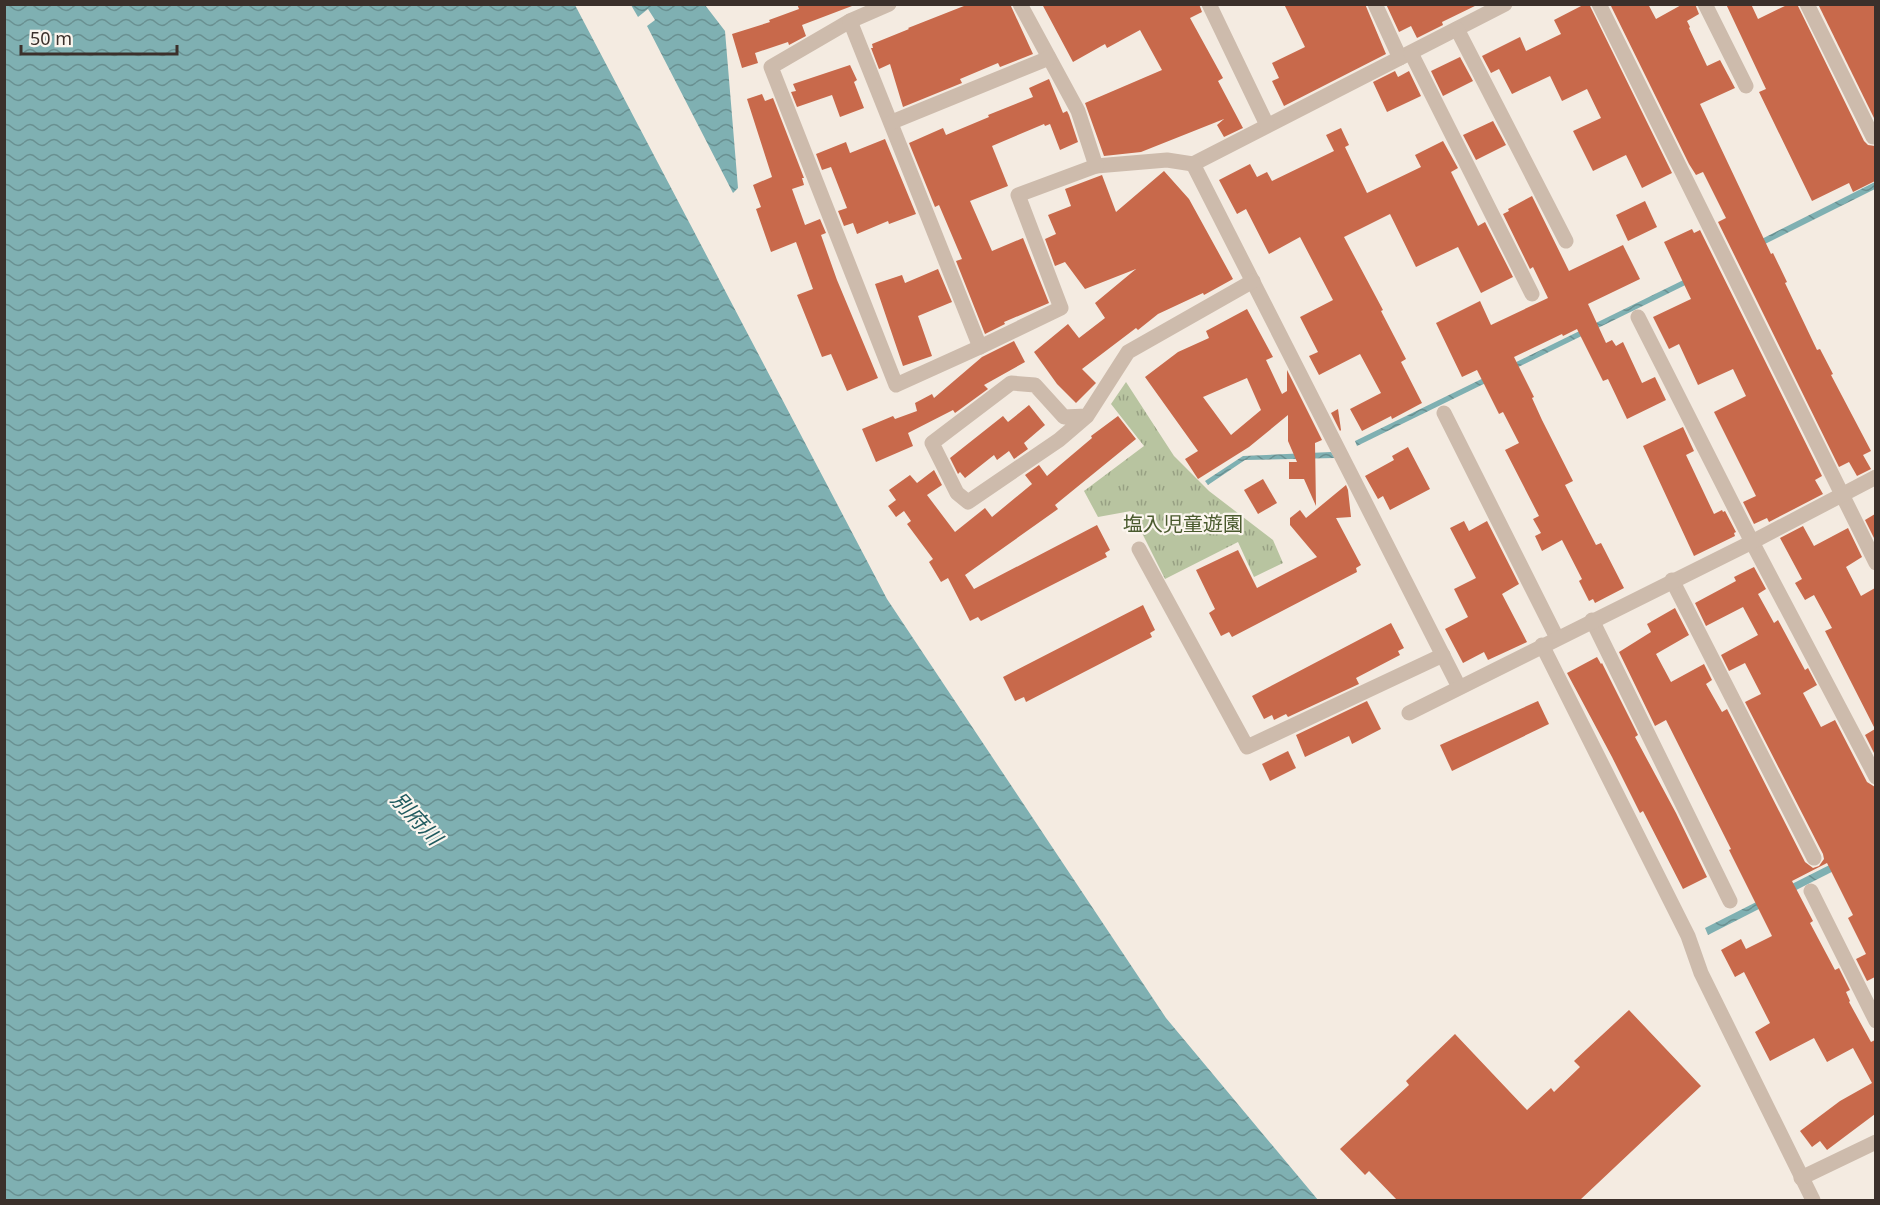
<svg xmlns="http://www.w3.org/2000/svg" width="1880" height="1205" font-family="'Noto Sans','Noto Sans JP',sans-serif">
	<defs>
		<pattern id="park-tufts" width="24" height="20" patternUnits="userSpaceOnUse" patternTransform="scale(1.5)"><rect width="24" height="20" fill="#b8c4a0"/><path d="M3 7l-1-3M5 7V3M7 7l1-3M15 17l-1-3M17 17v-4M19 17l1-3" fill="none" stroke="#97a083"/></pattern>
		<pattern id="water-waves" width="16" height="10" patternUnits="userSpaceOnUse" patternTransform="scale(1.5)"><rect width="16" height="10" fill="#7fb0b2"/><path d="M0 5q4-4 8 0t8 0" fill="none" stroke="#699091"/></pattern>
	</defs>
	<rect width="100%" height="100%" fill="#f4ebe1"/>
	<!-- park -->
	<path fill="url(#park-tufts)" d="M1126,382L1174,456L1209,491L1273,540L1283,563L1254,577L1238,542L1165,579L1131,511L1098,517L1084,491L1144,446L1111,404Z"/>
	<!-- water -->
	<g fill="url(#water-waves)">
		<path d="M5,4L575,5L887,599L1166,1018L1318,1200H5Z"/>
		<path d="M631,5H705L725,31L738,188L733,193L647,26L655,20L648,9L638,17Z"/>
		<path d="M1875,182V189L1739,257L1736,252Z"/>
		<path d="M1714,265L1716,270L1357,446L1355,441Z"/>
		<path d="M1331,452L1335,458L1245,460L1208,485L1205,481L1243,456Z"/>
		<path d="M1875,842V850L1708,935L1705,928Z"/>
	</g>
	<!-- building -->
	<g fill="#c8694b" fill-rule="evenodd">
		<path d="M797,4H852V6L802,25L806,36L789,45L788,42L755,53L758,63L742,68L732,34L770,22L769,20L799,9Z"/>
		<path d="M969,4H1010L1033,54L1000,67L998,63L960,79L962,83L903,107L890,64L879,69L871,48H873L872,44L909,29L908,28Z"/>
		<path d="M1042,4H1199L1202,12L1190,18L1223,78L1218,81L1243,128L1224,137L1217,125L1224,119L1141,152L1104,156L1085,103L1162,70L1140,30L1107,48L1105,44L1073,62Z"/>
		<path d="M1284,4H1365L1386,54L1284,106L1272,81L1279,78L1272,63L1305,47Z"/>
		<path d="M1386,4H1479L1442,22L1443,25L1417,38L1411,26L1399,32Z"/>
		<path d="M1585,4H1589L1672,173L1642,188L1626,155L1593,171L1573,131L1601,118L1587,89L1562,101L1550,76L1512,94L1499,69L1491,73L1482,56L1520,37L1526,51L1561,34L1554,20Z"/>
		<path d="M1610,4H1648L1656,19L1683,4H1695L1699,14L1687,21L1690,27L1689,28L1707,66L1720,60L1735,88L1700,104L1771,254L1773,253L1787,282L1785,283L1817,350L1820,349L1833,374L1831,375L1871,451L1863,455L1871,469L1857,476L1849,462L1839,467L1718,222L1726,218L1703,172L1696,175L1689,164Z"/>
		<path d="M1726,4H1751L1758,19L1789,4H1797L1864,141L1868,145L1875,146V181L1853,192L1849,183L1812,201L1759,92L1766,89Z"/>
		<path d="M1818,4H1875V120Z"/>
		<path d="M1460,57L1473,81L1443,96L1431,71Z"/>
		<path d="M850,65L857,80L854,82L864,108L840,117L832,95L797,107L791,92L796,91L793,84Z"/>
		<path d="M1395,71L1398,77L1409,71L1421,96L1387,112L1373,82Z"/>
		<path d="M1049,79L1063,113L1067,111L1069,115L1078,142L1060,150L1050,124L1045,126L1044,124L992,146L1008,186L970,201L992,251L1023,238L1049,303L1004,322L1005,324L985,334L956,261L962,259L939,205L935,207L909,143L943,128L946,135L989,117L988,115L1033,97L1029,88Z"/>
		<path d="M762,94L765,101L773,98L804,178H802L804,185L792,189L805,225L820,219L826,233L821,235L837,280L878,378L847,391L831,354L822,357L797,295L813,289L796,242L771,252L756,209L761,207L753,185L772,177L747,99Z"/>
		<path d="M1493,121L1506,145L1476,160L1463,135Z"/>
		<path d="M1341,128L1349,145L1345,147L1367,193L1421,167L1415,155L1443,141L1458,168L1451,172L1478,226L1485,222L1513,277L1481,293L1458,247L1416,267L1390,214L1344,237L1383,310L1381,311L1406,359L1401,362L1422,403L1392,419L1391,416L1362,431L1350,409L1381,393L1360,354L1319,375L1309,356L1318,352L1300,317L1333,300L1300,237L1269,254L1246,209L1237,214L1219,180L1250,164L1257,177L1267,172L1272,181L1334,151L1326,135Z"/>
		<path d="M885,139L916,214L889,224L888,221L857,234L853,223L844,226L838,211L847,208L831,167L822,170L816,154L846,142L850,153Z"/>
		<path d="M1164,171L1189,199L1233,279L1204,295L1203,293L1158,314L1138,330L1136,328L1082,369L1096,383L1076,403L1057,384L1034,352L1068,324L1079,338L1105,318L1095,303L1136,269L1085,289L1065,262L1055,266L1045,239L1056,234L1048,215L1071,206L1065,189L1102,175L1116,212Z"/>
		<path d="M1532,196L1569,271L1623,245L1640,279L1588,304L1606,343L1612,340L1616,346L1623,342L1642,383L1655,377L1666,400L1627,419L1608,379L1603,381L1577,329L1563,336L1562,334L1514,357L1534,397L1532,398L1542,420L1573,481L1565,485L1596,545L1601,543L1624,588L1595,603L1593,599L1589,601L1579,581L1582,579L1562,540L1542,551L1535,536L1541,533L1533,519L1539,516L1505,450L1519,443L1503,412L1499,414L1477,370L1462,377L1436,323L1480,301L1491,325L1548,298L1533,267L1530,269L1503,214L1509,211L1508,209Z"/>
		<path d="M1645,201L1657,227L1628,241L1616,215Z"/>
		<path d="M1692,229L1694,233L1700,230L1822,476L1815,480L1823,494L1769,522L1767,518L1754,524L1743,502L1756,496L1714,412L1746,396L1733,369L1698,385L1679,344L1669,349L1653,317L1691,299L1664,242Z"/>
		<path d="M938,269L952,302L918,316L932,356L903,366L875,284L902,275L905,283Z"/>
		<path d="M1247,309L1273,357L1266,360L1282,394L1287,391V370L1322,440L1315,443L1316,506L1304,479H1289V462H1297L1288,441V415L1249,447L1198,479L1185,459L1198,451L1145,377L1178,352L1209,338L1206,331ZM1247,378L1261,410L1231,435L1203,397Z"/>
		<path d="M1014,341L1025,362L984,385L988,389L955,413L953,410L908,433L913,446L876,462L862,429L893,416L895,419L917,411L915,403L932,394L934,398L982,357Z"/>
		<path d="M1029,405L1045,425L1024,443L1028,449L1014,459L1009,451L997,460L994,455L965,478L960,472L958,474L950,458L1003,416L1008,422Z"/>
		<path d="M1338,409L1341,430L1340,431L1331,413Z"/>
		<path d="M1118,416L1136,439L1055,505L1058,509L965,575L974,589L1097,525L1110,550L1105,553L1107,557L981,621L978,617L970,621L948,578L941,582L929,562L933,559L907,524L911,521L904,511L896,517L888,506L896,500L889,490L910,475L917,483L934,470L942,485L927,495L955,532L985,508L992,517L1032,484L1025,475L1039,465L1047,476L1092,438L1091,436Z"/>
		<path d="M1683,427L1694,451L1686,455L1714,514L1722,510L1723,512L1725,511L1736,532L1734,533L1735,536L1694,556L1643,446Z"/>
		<path d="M1408,447L1430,489L1390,510L1383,496L1378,499L1365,476L1394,460L1392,456Z"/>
		<path d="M1263,479L1277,503L1258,514L1244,490Z"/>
		<path d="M1346,485L1348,490L1351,517L1336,518L1361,565L1356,568L1357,572L1232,637L1229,632L1221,636L1209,613L1215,609L1196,570L1238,550L1257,588L1317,557L1290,525V518L1300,510L1306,518Z"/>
		<path d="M1875,514V540L1865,520Z"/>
		<path d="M1464,521L1469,531L1487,521L1519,584L1502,594L1527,642L1488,660L1484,652L1463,663L1445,629L1468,617L1454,589L1476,578L1450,528Z"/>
		<path d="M1803,526L1814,546L1848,528L1862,557L1846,567L1861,596L1875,588V755L1865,735L1875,729L1825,631L1832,628L1814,595L1805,600L1795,583L1802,579L1780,538Z"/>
		<path d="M1754,567L1766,589L1758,594L1774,623L1778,620L1805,670L1808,668L1817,685L1803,693L1821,727L1835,720L1867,782L1875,787V977L1867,981L1856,959L1866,954L1848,918L1853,915L1827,863L1792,881L1813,921L1810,923L1835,970L1839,968L1850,990L1846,992L1850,1001L1849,1002L1871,1042L1875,1040V1114L1827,1150L1820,1141L1812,1147L1800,1131L1840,1101L1872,1083L1853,1048L1827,1062L1814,1038L1770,1061L1755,1032L1770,1023L1744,972L1735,977L1721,950L1741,939L1746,949L1772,936L1729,850L1731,849L1666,720L1655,726L1619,652L1651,632L1647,624L1675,608L1689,635L1656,654L1671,682L1704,664L1712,680L1706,684L1722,712L1727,709L1805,862L1813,868L1819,866L1824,859L1823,854L1745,702L1761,694L1745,663L1729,671L1721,655L1758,635L1743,607L1706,626L1695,603L1736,581L1734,577Z"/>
		<path d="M1143,605L1155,630L1150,633L1152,637L1026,702L1024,697L1015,701L1003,677Z"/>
		<path d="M1391,623L1404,648L1398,651L1400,655L1356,678L1359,684L1288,717L1286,714L1274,720L1272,715L1264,719L1252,696Z"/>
		<path d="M1597,657L1601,664L1602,663L1638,735L1635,737L1676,813L1707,877L1683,889L1643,811L1640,813L1612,757L1567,673Z"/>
		<path d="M1367,701L1381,729L1352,744L1349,736L1305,757L1296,735Z"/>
		<path d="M1538,701L1549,724L1452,771L1440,745Z"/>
		<path d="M1288,751L1296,768L1270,781L1262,764Z"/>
		<path d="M1629,1010L1701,1086L1580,1200H1397L1369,1171L1365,1175L1340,1149L1409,1085L1406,1081L1455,1034L1527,1110L1551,1088L1554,1092L1580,1067L1574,1061Z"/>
	</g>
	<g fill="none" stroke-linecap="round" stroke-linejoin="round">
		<!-- minor -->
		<g stroke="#cdbbac" stroke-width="15">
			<path d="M889,4L850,21L771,67L896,385L980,347L1061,308L1018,195L1096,166L1167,160L1193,164L1505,4"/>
			<path d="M1020,4L1078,111L1096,166"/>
			<path d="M1209,4L1267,125"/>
			<path d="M1375,4L1400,58"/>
			<path d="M1599,4L1876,563"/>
			<path d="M1705,4L1746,86"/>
			<path d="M1807,4L1873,137"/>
			<path d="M850,21L980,347"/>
			<path d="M1457,29L1566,241"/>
			<path d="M1411,53L1532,294"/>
			<path d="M892,122L1049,58"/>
			<path d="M1193,164L1459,687"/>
			<path d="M1638,317L1752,542L1876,777"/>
			<path d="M1444,413L1557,638"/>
			<path d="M1087,416L1064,417L1035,385L1011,383L932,443L957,493L968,502L1059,440L1087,416L1128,352L1253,281"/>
			<path d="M1139,549L1247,747L1443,655"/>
			<path d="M1672,580L1814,858"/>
			<path d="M1592,620L1730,901"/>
			<path d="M1542,645L1688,936L1701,973L1813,1200"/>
			<path d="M1409,713L1752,542L1876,477"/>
			<path d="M1811,891L1876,1021"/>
			<path d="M1801,1178L1876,1142"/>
		</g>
	</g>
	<g text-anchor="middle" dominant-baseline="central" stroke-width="4.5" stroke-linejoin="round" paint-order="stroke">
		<!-- park labels -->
		<g font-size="20" fill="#4a5a2e" stroke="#fbf5ee">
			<text x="1183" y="523">塩入児童遊園</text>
		</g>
		<!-- water labels -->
		<g font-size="21" font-style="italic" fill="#1f5a5e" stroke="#fbf5ee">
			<text transform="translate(417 818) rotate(47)">別府川</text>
		</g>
	</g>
	<!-- border -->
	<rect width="1880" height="1205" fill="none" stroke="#3b302b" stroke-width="12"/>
	<!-- scale -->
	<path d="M21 45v9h156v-9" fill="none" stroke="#3b302b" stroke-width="3"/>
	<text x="30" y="45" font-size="18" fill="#3b302b" stroke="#fbf5ee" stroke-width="4.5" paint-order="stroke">50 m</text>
</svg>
